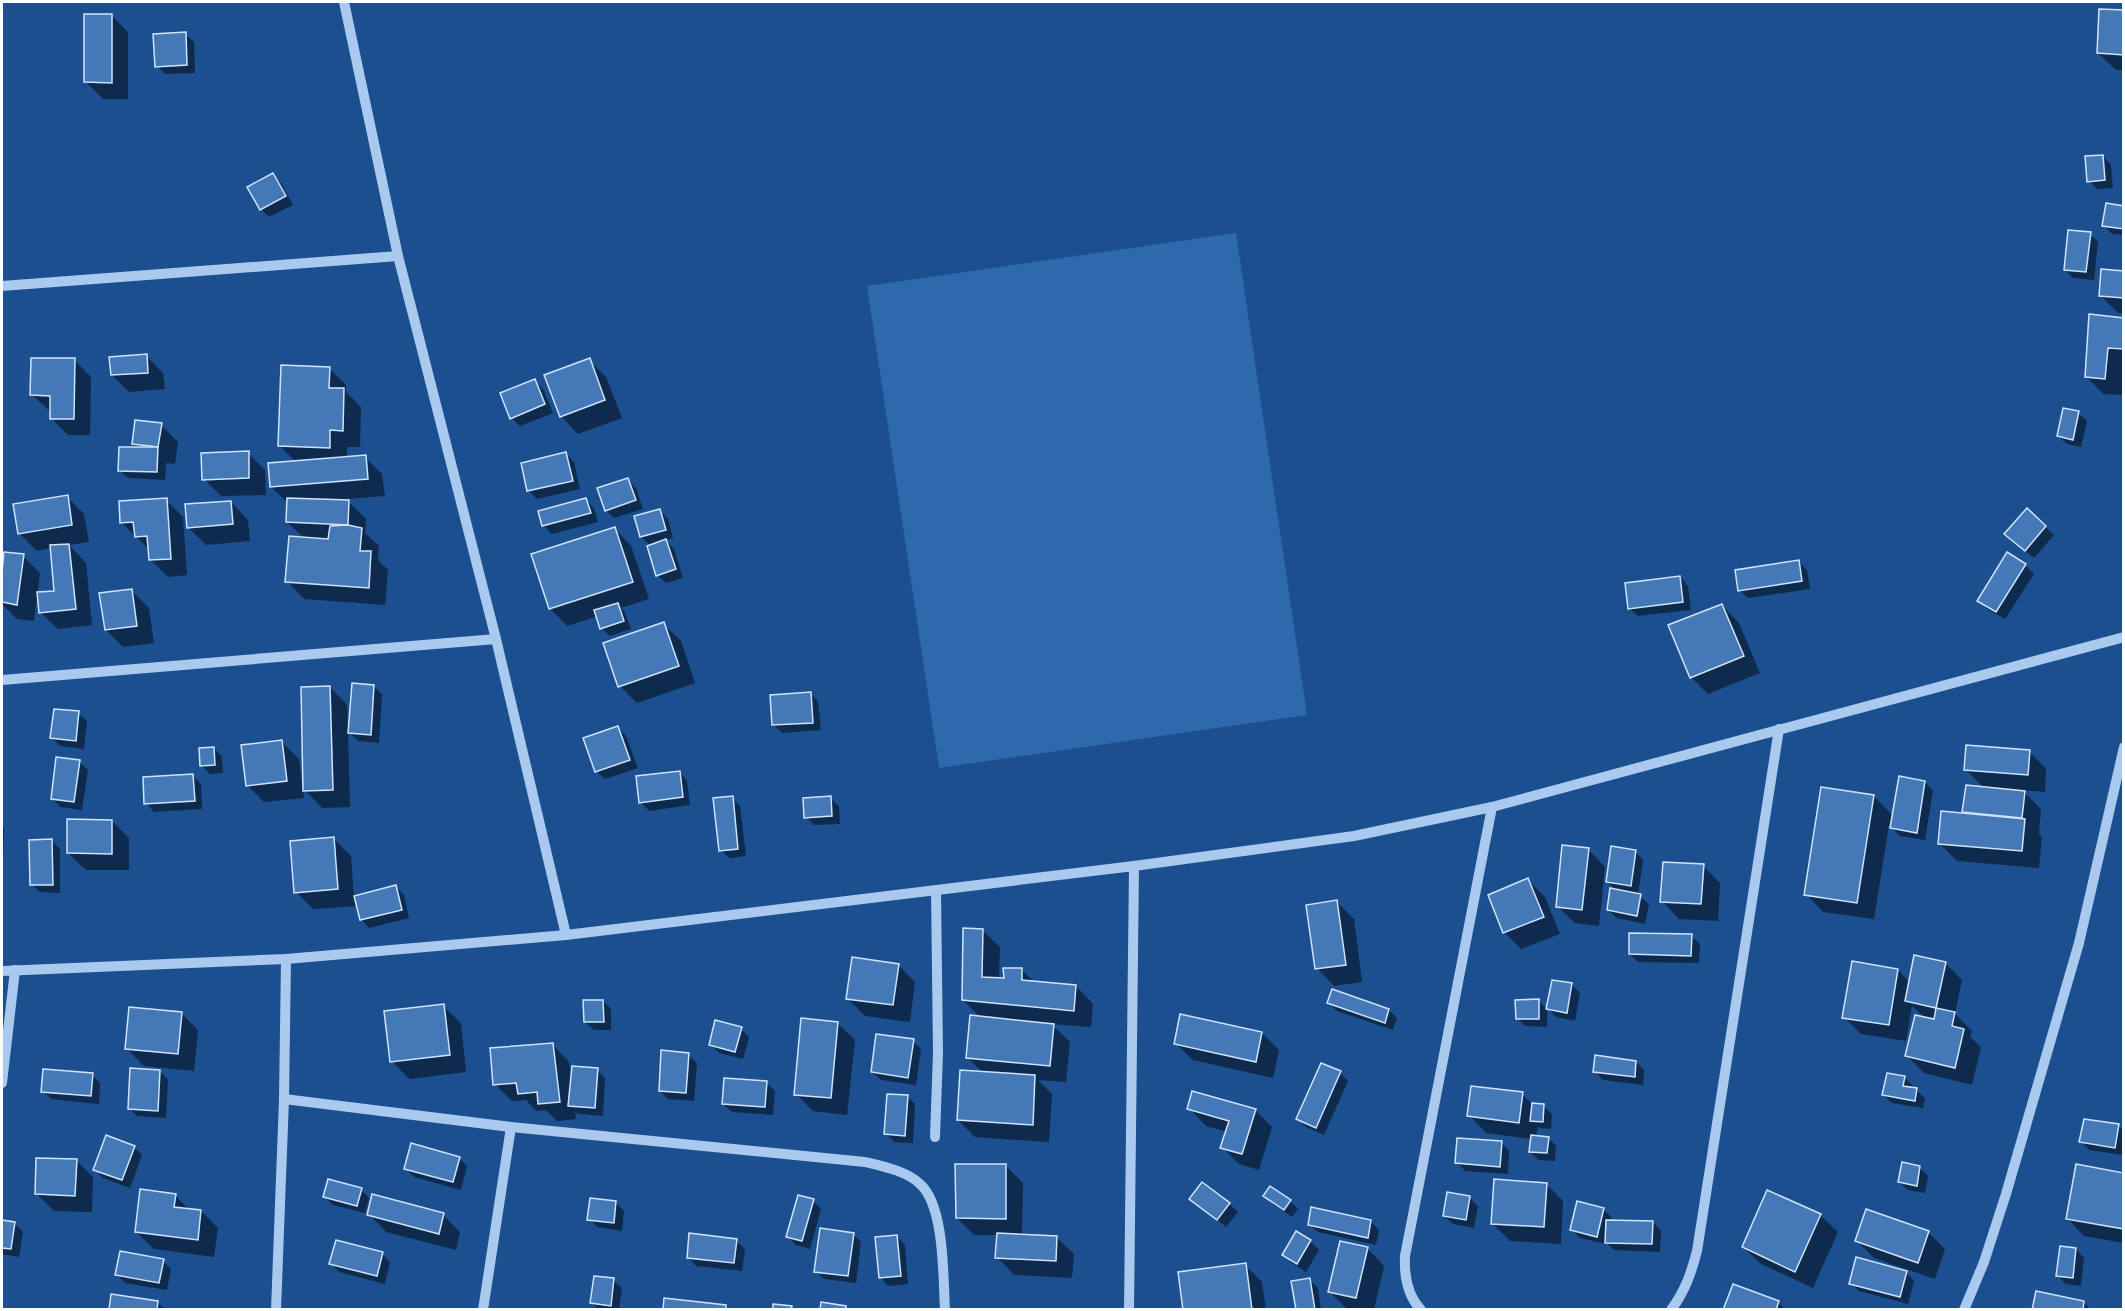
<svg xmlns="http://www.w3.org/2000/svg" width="2125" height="1311" font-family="'DejaVu Sans',sans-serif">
	<rect width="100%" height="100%" fill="#1b4f8f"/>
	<!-- green -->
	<path fill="#2e69ad" d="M1236,233L1307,715L939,768L867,286Z"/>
	<!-- shadow -->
	<g fill="#0007">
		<path d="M2124,12V70H2116L2098,53Z"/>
		<path d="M111,15L128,32V99H103L86,82Z"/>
		<path d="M185,34L194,42L195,73L165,74L157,66Z"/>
		<path d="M2103,156L2111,165L2113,188L2097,189L2089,181Z"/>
		<path d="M273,175L281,183L293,205L269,217L261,209Z"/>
		<path d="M2124,208V235L2112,234L2104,225Z"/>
		<path d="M2090,234L2098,242L2094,280L2073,278L2065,270Z"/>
		<path d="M2124,273V313H2118L2100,295Z"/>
		<path d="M2124,319L2122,395L2103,394L2086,376Z"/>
		<path d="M146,356L163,373L165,389L129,392L112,375Z"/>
		<path d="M74,360L91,377L90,435H68L51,418V412L32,395Z"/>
		<path d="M589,360L606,377L622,418L578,434L561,416Z"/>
		<path d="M329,368L346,385V392L361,407L360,447H347V458L365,457L382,474L385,496L346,499L366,519L365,533L379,546L378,560L388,570L385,605L304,599L287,581L305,539L287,522L288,503L271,487L296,462L280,446Z"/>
		<path d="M534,381L543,389L553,413L520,426L512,418Z"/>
		<path d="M2078,413L2087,421L2081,447L2067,444L2058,436Z"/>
		<path d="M161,425L178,442L175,464L166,463L165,480L128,478L119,470L138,448L133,444Z"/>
		<path d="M248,453L265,470L266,495L221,496L204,479Z"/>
		<path d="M566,454L574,462L580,489L537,499L528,490Z"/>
		<path d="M628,480L636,488L643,509L614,518L606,510Z"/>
		<path d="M67,497L84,514L89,542L69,545L86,563L92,625L58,629L40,612L56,592L51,548L37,551L19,533Z"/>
		<path d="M166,500L183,517L187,575L168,577L151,560L150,550L122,523Z"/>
		<path d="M586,500L594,508L598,522L552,534L543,525Z"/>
		<path d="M231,502L248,520L250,541L206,545L188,527Z"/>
		<path d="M659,510L668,519L673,538L665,540L674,549L683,578L666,583L657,575L651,546L641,537Z"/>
		<path d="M2027,510L2054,535L2034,558L2014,542Z"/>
		<path d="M614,528L631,546L649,599L621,608L625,613L631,629L610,636L601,628L598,616L567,626L550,608Z"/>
		<path d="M5,554L23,556L40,573L34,621L17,619L2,604V584Z"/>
		<path d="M2007,554L2025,565L2034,574L2005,619L1987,609L1979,600Z"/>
		<path d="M1799,562L1807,570L1810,589L1748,598L1739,590Z"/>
		<path d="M1680,577L1688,586L1691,610L1638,616L1629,608Z"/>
		<path d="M132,591L149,608L154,643L123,647L106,630Z"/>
		<path d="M1722,605L1739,623L1760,673L1708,694L1691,677Z"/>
		<path d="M663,624L681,641L695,683L637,703L620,686Z"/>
		<path d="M373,686L382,694L379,743L358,741L348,731L350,807L322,808L303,788L304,798L264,802L247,785L282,742L299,759L302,785H304L330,687L347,705L348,730H350Z"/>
		<path d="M810,693L818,702L821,730L782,733L774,725Z"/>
		<path d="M78,713L87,721L84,749L60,746L52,738Z"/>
		<path d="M618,727L626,736L638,768L605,779L596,771Z"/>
		<path d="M214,748L222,757L223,773L210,774L202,766Z"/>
		<path d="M2029,751L2046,769L2045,792L2022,790L2041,809L2039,834L2042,837L2039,868L1957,861L1940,844L1963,815L1967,786L1984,788L1965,769Z"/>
		<path d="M79,762L88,770L82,810L60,807L52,798Z"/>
		<path d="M679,772L687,781L690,805L649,811L641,802Z"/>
		<path d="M192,775L201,784L202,809L154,812L146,803Z"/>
		<path d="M1925,782L1933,791L1925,840L1900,836L1889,825L1874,919L1823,912L1806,894L1874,796L1893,816Z"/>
		<path d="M732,798L740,806L746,856L729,858L721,850Z"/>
		<path d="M830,798L839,806L840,824L814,825L806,817Z"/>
		<path d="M112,821L129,838V870H86L68,853Z"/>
		<path d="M2,827L4,830L3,856H2Z"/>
		<path d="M334,839L351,856L354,897L396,887L404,895L409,918L369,928L361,919L358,906L313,909L296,892Z"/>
		<path d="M52,841L60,849V893L40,892L31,884Z"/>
		<path d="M1588,849L1605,867L1599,926L1575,923L1557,906Z"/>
		<path d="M1635,851L1643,860L1638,895L1649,904L1645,924L1617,918L1608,910L1617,891L1607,882Z"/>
		<path d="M1703,866L1720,883L1718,921L1679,919L1662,901Z"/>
		<path d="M1528,880L1545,897L1560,934L1521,949L1504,932Z"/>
		<path d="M1337,902L1354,919L1362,982L1334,986L1317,968Z"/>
		<path d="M982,930L1000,947L999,980H1005L1021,969L1035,983L1076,986L1093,1004L1091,1027L1051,1024L1070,1042L1066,1082L1038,1080L1052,1094L1049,1142L975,1137L958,1120L983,1073L967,1057L981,1018L963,1000Z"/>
		<path d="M1691,936L1700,944L1699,963L1638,962L1630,954Z"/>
		<path d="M1945,963L1962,980L1955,1014L1972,1031L1970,1037L1981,1047L1972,1085L1924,1073L1907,1056L1925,1018L1912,1006L1906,1041L1861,1034L1844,1017L1898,970L1910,983Z"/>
		<path d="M898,965L915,982L910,1022L865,1016L847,998Z"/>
		<path d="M1553,982L1572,985L1580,993L1575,1021L1556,1017L1548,1008Z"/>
		<path d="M1333,991L1389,1010L1397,1018L1393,1030L1337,1011L1329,1003Z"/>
		<path d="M603,1001L611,1009V1030H594L585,1022Z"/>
		<path d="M1538,1001L1547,1009V1027L1525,1026L1517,1018Z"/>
		<path d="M443,1006L461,1023L466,1072L409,1079L392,1061Z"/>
		<path d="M181,1013L198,1030L194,1071L144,1066L127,1049Z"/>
		<path d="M837,1023L855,1040L847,1115L813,1111L796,1094Z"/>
		<path d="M741,1029L749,1037L743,1059L719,1053L710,1044Z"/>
		<path d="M1262,1033L1279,1050L1273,1078L1193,1060L1175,1043Z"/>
		<path d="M913,1041L921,1049L916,1085L881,1080L872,1072Z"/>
		<path d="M552,1044L569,1062L571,1075L597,1070L605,1078L603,1116L578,1114L575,1111L576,1119L557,1121L546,1110L536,1111L526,1100L512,1101L495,1084Z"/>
		<path d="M688,1054L697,1063L694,1101L668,1099L660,1091Z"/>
		<path d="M1636,1062L1644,1070L1643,1085L1603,1080L1595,1072Z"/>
		<path d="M160,1071L168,1080L166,1118L137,1116L129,1108Z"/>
		<path d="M1340,1073L1348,1081L1324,1135L1306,1127L1298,1119Z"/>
		<path d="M92,1075L100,1083L99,1104L51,1099L43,1091Z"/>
		<path d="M1904,1077L1913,1086L1912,1089L1916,1090L1925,1098L1923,1108L1892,1103L1884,1095Z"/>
		<path d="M766,1082L775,1091L773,1115L732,1112L723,1104Z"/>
		<path d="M1522,1094L1533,1105L1543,1106L1552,1114L1551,1129L1540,1128L1538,1126L1536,1137L1548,1138L1556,1146L1555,1161L1539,1160L1530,1152L1532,1139L1486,1133L1469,1115Z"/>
		<path d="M907,1096L915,1104L913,1143L894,1142L886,1133Z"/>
		<path d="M1189,1108L1255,1110L1272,1127L1259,1170L1239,1164L1222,1147L1227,1132L1206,1126Z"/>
		<path d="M2118,1126L2124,1131L2123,1155L2089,1150L2081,1141Z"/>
		<path d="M1501,1142L1509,1151L1508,1174L1465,1171L1457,1162Z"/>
		<path d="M134,1147L142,1155L130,1188L103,1178L95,1170Z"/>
		<path d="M459,1158L467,1166L461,1190L414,1177L405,1168Z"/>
		<path d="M76,1160L93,1177L92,1212L54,1211L37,1194Z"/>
		<path d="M1005,1165L1023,1183L1022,1235L1056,1237L1074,1254L1072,1278L1014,1275L997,1257L998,1235H974L957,1218Z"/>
		<path d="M1920,1168L1928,1176L1925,1193L1908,1190L1899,1182Z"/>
		<path d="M2124,1175V1243L2084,1236L2067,1218Z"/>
		<path d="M1546,1184L1563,1201L1561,1244L1510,1241L1493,1224Z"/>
		<path d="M361,1190L369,1198L365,1213L333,1205L325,1197Z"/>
		<path d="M175,1195L189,1210L201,1211L218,1228L214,1257L154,1249L136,1232Z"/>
		<path d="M1265,1196L1290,1201L1298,1209L1292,1217L1273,1204Z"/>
		<path d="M1469,1198L1478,1206L1474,1228L1453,1224L1444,1216Z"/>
		<path d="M1191,1199L1229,1204L1238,1212L1226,1227Z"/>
		<path d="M813,1200L821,1209L810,1249L796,1245L788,1237Z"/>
		<path d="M616,1203L624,1211L622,1231L597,1227L589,1219Z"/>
		<path d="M1603,1209L1611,1217V1221L1653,1222L1661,1231L1660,1252L1614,1250L1606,1242V1244L1580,1238L1572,1230Z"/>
		<path d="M369,1214L443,1215L460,1232L456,1250L386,1232Z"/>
		<path d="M1820,1215L1838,1232L1813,1288L1761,1264L1743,1247Z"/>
		<path d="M1370,1221L1379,1230L1376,1245L1318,1232L1309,1224Z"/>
		<path d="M2,1222L14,1223L23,1232L19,1257L2,1254Z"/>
		<path d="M1928,1232L1945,1249L1935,1279L1874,1258L1857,1241Z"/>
		<path d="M1296,1233L1310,1241L1319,1250L1306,1272L1292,1263L1284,1255Z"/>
		<path d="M853,1234L861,1242L856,1283L824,1279L816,1271Z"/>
		<path d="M897,1237L905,1245L908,1284L888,1286L880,1277Z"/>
		<path d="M736,1241L745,1249L742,1271L696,1266L688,1257Z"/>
		<path d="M1367,1248L1384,1266L1374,1310L1347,1309L1330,1292Z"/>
		<path d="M2076,1249L2084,1258L2081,1286L2066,1284L2058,1276Z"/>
		<path d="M382,1254L390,1262L385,1284L339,1272L331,1263Z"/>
		<path d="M163,1261L171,1269L167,1290L125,1283L117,1275Z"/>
		<path d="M1245,1265L1262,1282L1266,1310H1184Z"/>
		<path d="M1906,1272L1914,1281L1908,1304L1859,1291L1851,1283Z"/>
		<path d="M1309,1279L1318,1288L1321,1310H1297Z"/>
		<path d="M613,1280L622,1288L619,1310H599L592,1303Z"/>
		<path d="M158,1302L165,1310H110Z"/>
		<path d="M1778,1302L1785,1310H1724Z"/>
		<path d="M2084,1302L2091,1310H2034Z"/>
	</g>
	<!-- building -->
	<g fill="#4478b7" stroke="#cfe3fa" stroke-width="1.5">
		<path d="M2099,9L2124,10V55L2097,53Z"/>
		<path d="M84,14H112V83L84,82Z"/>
		<path d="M186,32L187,65L155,67L153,34Z"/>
		<path d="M2103,155L2105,180L2087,182L2085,156Z"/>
		<path d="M273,173L286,196L260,210L247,187Z"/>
		<path d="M2106,203L2124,206V229L2102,226Z"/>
		<path d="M2068,230L2091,232L2086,272L2064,270Z"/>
		<path d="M2101,269L2124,271V298L2099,296Z"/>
		<path d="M2089,314L2124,318V349L2108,348L2105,379L2085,377Z"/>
		<path d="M147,354L148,373L111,375L109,357Z"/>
		<path d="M31,358H75L74,419H50V396L30,395Z"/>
		<path d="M590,358L605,400L560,417L544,375Z"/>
		<path d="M281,365L330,367L329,388H344L343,431L330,430V448L278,446Z"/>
		<path d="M535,379L545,404L510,419L500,393Z"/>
		<path d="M2063,408L2079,411L2073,440L2057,436Z"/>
		<path d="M135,420L162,423L158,447L132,444Z"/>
		<path d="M119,447H158L157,472L118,471Z"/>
		<path d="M249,451V478L202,480L201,453Z"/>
		<path d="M566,452L573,481L527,491L521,463Z"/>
		<path d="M366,455L368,479L270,487L268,463Z"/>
		<path d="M628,478L636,500L605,511L597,488Z"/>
		<path d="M68,495L72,525L18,534L13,504Z"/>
		<path d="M167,498L171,559L149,560L147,536L135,537L133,522L120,523L119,501Z"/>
		<path d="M287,498L349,500L348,525L286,522Z"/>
		<path d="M586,498L591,513L542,526L538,511Z"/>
		<path d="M231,501L233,524L187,528L185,504Z"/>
		<path d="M2027,508L2046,526L2025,551L2004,534Z"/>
		<path d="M660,509L666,530L640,537L634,516Z"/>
		<path d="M348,525L362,528L360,551H371L369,588L285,582L289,536L328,539L330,526Z"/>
		<path d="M615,527L633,582L549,609L531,554Z"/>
		<path d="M666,539L676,569L656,576L647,546Z"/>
		<path d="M69,544L76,609L39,613L37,592L54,591L50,545Z"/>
		<path d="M4,552L24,554L17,605L2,602V572Z"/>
		<path d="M2007,552L2026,564L1996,612L1977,601Z"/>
		<path d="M1799,560L1802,581L1738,591L1735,570Z"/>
		<path d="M1680,576L1683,602L1628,609L1625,583Z"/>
		<path d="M132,589L137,626L105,630L99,593Z"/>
		<path d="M618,603L624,621L600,629L594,610Z"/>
		<path d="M1722,604L1744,656L1690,678L1668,625Z"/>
		<path d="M664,622L679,666L618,687L603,643Z"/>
		<path d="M352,683L374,685L371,735L348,733Z"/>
		<path d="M330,686L333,790L303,791L301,687Z"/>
		<path d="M811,692L813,723L772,725L770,695Z"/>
		<path d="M54,709L79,711L76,741L50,738Z"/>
		<path d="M618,726L630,760L595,772L583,738Z"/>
		<path d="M282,740L287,781L246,786L241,745Z"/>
		<path d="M1966,745L2030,750L2028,775L1964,770Z"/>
		<path d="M214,747L215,765L200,766L199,748Z"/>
		<path d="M56,757L80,760L74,802L51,799Z"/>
		<path d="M680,771L683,797L639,803L636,776Z"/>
		<path d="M193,774L195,801L144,804L143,777Z"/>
		<path d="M1899,776L1925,781L1917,833L1890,828Z"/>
		<path d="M1966,785L2025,791L2022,818L1962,812Z"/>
		<path d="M1821,787L1874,795L1857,903L1804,895Z"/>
		<path d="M733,796L738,849L719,851L713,798Z"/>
		<path d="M831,796L832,816L804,818L803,798Z"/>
		<path d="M1941,811L2025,819L2022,851L1938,844Z"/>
		<path d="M67,819L112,820V854L67,853Z"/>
		<path d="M334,837L338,889L294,893L290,841Z"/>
		<path d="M52,839L53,885H30L29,840Z"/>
		<path d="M1562,845L1589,848L1582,910L1556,907Z"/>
		<path d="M1611,846L1636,850L1631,886L1606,882Z"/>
		<path d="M1663,862L1704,864L1701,904L1660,902Z"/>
		<path d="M1528,878L1544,917L1503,933L1488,895Z"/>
		<path d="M396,885L402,910L360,920L354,896Z"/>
		<path d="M1610,888L1641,894L1637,916L1607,910Z"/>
		<path d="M1337,900L1346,965L1315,969L1306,905Z"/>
		<path d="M963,928L983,929L982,977L1004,978L1003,968H1022V980L1076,985L1074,1011L962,1000Z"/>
		<path d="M1629,933L1692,934L1691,956L1629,954Z"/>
		<path d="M1914,955L1946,962L1936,1008L1905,1001Z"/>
		<path d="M852,957L899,964L893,1005L846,999Z"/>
		<path d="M1852,961L1898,969L1889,1025L1842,1018Z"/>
		<path d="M1552,980L1572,983L1567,1013L1546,1009Z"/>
		<path d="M1332,989L1389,1009L1385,1023L1327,1003Z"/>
		<path d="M1539,999V1019H1516L1515,1000Z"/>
		<path d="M583,1000H603L604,1022H584Z"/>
		<path d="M444,1004L450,1055L390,1062L384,1011Z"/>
		<path d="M129,1007L182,1012L178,1054L125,1049Z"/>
		<path d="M1936,1008L1955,1012L1952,1026L1964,1029L1955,1068L1905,1056L1915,1015L1934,1019Z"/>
		<path d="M1180,1014L1262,1032L1256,1062L1174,1044Z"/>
		<path d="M970,1015L1054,1024L1050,1066L966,1058Z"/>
		<path d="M801,1018L838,1022L831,1098L794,1095Z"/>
		<path d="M715,1020L742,1027L735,1052L709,1045Z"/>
		<path d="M876,1034L914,1039L908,1078L871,1072Z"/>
		<path d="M553,1043L560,1102L538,1104L537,1092L518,1094L516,1083L493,1085L490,1048Z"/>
		<path d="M661,1050L689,1053L686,1093L659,1091Z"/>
		<path d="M1595,1055L1636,1061L1635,1077L1593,1072Z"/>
		<path d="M1321,1063L1341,1071L1316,1128L1296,1119Z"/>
		<path d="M572,1066L598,1068L595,1108L568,1106Z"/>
		<path d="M130,1068L160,1070L158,1111L128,1109Z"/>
		<path d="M43,1069L93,1073L91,1096L41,1092Z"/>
		<path d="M960,1070L1035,1075L1033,1125L957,1120Z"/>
		<path d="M1887,1073L1905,1076L1903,1086L1917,1088L1915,1101L1882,1095Z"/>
		<path d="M724,1078L767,1081L765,1107L722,1104Z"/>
		<path d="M1471,1086L1523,1092L1519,1123L1467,1116Z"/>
		<path d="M1192,1091L1256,1109L1242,1154L1220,1148L1229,1121L1187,1109Z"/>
		<path d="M887,1094L908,1095L905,1136L884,1134Z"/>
		<path d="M1532,1103L1544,1104L1543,1122L1530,1121Z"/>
		<path d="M2084,1119L2119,1124L2115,1148L2079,1142Z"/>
		<path d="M106,1135L135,1146L122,1180L93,1170Z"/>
		<path d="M1531,1135L1549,1137L1547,1153L1529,1152Z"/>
		<path d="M1457,1138L1502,1141L1500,1167L1455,1163Z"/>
		<path d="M411,1143L460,1157L453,1182L404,1169Z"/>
		<path d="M36,1158L77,1159L75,1196L35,1194Z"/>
		<path d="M1902,1162L1920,1166L1917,1186L1898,1182Z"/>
		<path d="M955,1164H1006V1219L956,1218Z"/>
		<path d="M2076,1164L2124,1173V1229L2066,1219Z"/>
		<path d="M328,1179L362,1188L357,1206L323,1197Z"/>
		<path d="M1494,1179L1547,1183L1544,1227L1491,1224Z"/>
		<path d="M1202,1182L1230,1203L1217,1220L1189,1199Z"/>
		<path d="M1270,1186L1291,1200L1284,1210L1263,1196Z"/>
		<path d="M140,1189L176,1194L174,1207L201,1210L198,1240L135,1232Z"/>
		<path d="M1767,1190L1821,1214L1795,1272L1742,1247Z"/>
		<path d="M1447,1192L1470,1196L1466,1220L1443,1216Z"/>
		<path d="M372,1194L444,1213L439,1234L367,1215Z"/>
		<path d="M798,1195L814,1199L802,1241L786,1237Z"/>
		<path d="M590,1198L616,1201L614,1223L587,1220Z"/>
		<path d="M1577,1201L1604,1208L1597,1237L1570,1230Z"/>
		<path d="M1311,1207L1371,1220L1368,1238L1308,1225Z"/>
		<path d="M1866,1209L1929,1231L1918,1263L1855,1241Z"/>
		<path d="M2,1220L15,1222L11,1249L2,1248Z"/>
		<path d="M1606,1220L1653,1221L1652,1244L1605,1243Z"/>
		<path d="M820,1228L854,1233L848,1276L814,1272Z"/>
		<path d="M1296,1231L1311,1240L1297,1264L1282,1255Z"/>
		<path d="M689,1233L737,1239L734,1263L687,1258Z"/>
		<path d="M997,1233L1057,1236L1056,1261L995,1258Z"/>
		<path d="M897,1235L901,1276L879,1278L875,1237Z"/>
		<path d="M336,1240L383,1252L377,1276L329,1264Z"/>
		<path d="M1340,1241L1368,1247L1356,1298L1328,1292Z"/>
		<path d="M2060,1246L2076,1248L2073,1278L2056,1276Z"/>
		<path d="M120,1251L164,1259L159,1283L115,1275Z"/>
		<path d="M1856,1257L1907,1271L1900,1297L1849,1284Z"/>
		<path d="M1246,1263L1252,1310H1183L1178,1272Z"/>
		<path d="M594,1276L614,1278L611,1306L590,1303Z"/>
		<path d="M1310,1278L1315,1310H1296L1291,1281Z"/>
		<path d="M1733,1284L1779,1301L1776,1310H1723Z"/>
		<path d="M2036,1291L2084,1301L2083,1310H2032Z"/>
		<path d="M111,1294L158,1301L157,1310H109Z"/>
		<path d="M664,1298L726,1305V1310H663Z"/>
		<path d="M821,1302L846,1306V1310H820Z"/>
		<path d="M773,1304L792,1306L791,1310H773Z"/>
	</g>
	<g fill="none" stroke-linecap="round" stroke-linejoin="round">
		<!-- minor -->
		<g stroke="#a9c9ee" stroke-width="10">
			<path d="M344,2L398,256L496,639L566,935"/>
			<path d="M2,286L398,256"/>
			<path d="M2,680L496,639"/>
			<path d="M2,971L286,959L566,935L1134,866L1354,836L1492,807L2124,637"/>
			<path d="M2,1083L15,970"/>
			<path d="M284,1099L511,1127L865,1162C882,1166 907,1171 920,1184C945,1206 943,1278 945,1310"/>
			<path d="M935,1137L938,1053L936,890"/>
			<path d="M276,1310L284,1099L286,959"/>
			<path d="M483,1310L511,1127"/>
			<path d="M1129,1310L1134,866"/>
			<path d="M1421,1310C1407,1295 1404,1276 1405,1256L1492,807"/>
			<path d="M1671,1310C1685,1291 1691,1274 1697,1251L1779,729"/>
			<path d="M1964,1310L1984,1262L2006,1194L2079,943L2124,747"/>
		</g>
	</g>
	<!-- border -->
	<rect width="2125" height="1311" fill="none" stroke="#ffffff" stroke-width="6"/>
</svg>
